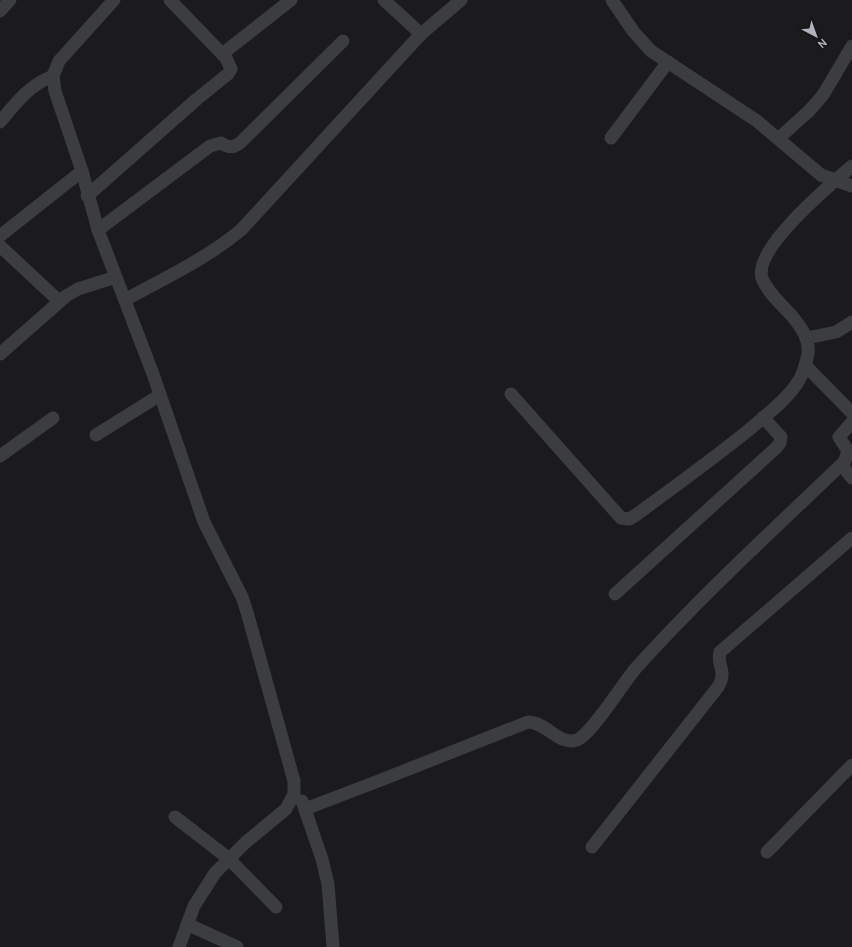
<svg xmlns="http://www.w3.org/2000/svg" width="852" height="947" font-family="Cabin,sans-serif">
	<rect width="100%" height="100%" fill="#1b1b1d"/>
	<g fill="none" stroke-linecap="round" stroke-linejoin="round">
		<!-- minor -->
		<g stroke="#3c3d41" stroke-width="13">
			<path d="M114,0L59,61L53,76L55,91L82,171L98,230L153,374L204,522L242,597L247,612L294,781V794L286,809L245,843L215,873L194,906L179,947"/>
			<path d="M384,0L421,34"/>
			<path d="M612,0L633,31L651,51L757,121L821,175L852,186"/>
			<path d="M0,11L10,0"/>
			<path d="M222,54L291,0"/>
			<path d="M0,122C16,103 29,85 53,76"/>
			<path d="M611,138L668,62"/>
			<path d="M779,138L809,111L823,95L852,46"/>
			<path d="M87,196L197,99L228,74L231,69L226,58L170,0"/>
			<path d="M98,230L210,146L221,143C229,148 233,148 240,143L343,41"/>
			<path d="M0,236L82,171"/>
			<path d="M0,246L59,301"/>
			<path d="M125,300C165,278 206,259 241,230L421,34L461,0"/>
			<path d="M807,338L836,332L852,322"/>
			<path d="M0,354L66,296L78,289L116,277"/>
			<path d="M805,365L852,413"/>
			<path d="M511,394L621,518L629,519L636,515C674,487 713,459 750,429C766,415 784,402 796,385C802,377 806,364 808,354C810,339 801,327 792,316C782,305 767,292 762,278C753,249 831,184 852,166"/>
			<path d="M852,422L839,437L848,451L843,467L852,478"/>
			<path d="M96,435L160,395"/>
			<path d="M0,456L53,418"/>
			<path d="M615,594L776,448L780,443L781,437L763,417"/>
			<path d="M302,801L322,859L328,884L333,947"/>
			<path d="M305,809L381,780L528,722C547,722 558,746 577,740C591,735 623,683 636,668C701,596 773,530 843,463"/>
			<path d="M175,817L228,858L276,907"/>
			<path d="M592,847L718,687C728,670 716,666 720,652L852,538"/>
			<path d="M767,852L852,765"/>
			<path d="M187,924L237,947"/>
		</g>
	</g>
	<!-- north arrow -->
	<g transform="translate(816 36) rotate(139)" stroke="#161618" stroke-width="3" paint-order="stroke">
	<path d="M0-3L7 15L0 10L-7 15Z" fill="#afb3bb"/>
	<text y="-6" font-size="11" font-weight="bold" text-anchor="middle" fill="#afb3bb">N</text>
	</g>
</svg>
